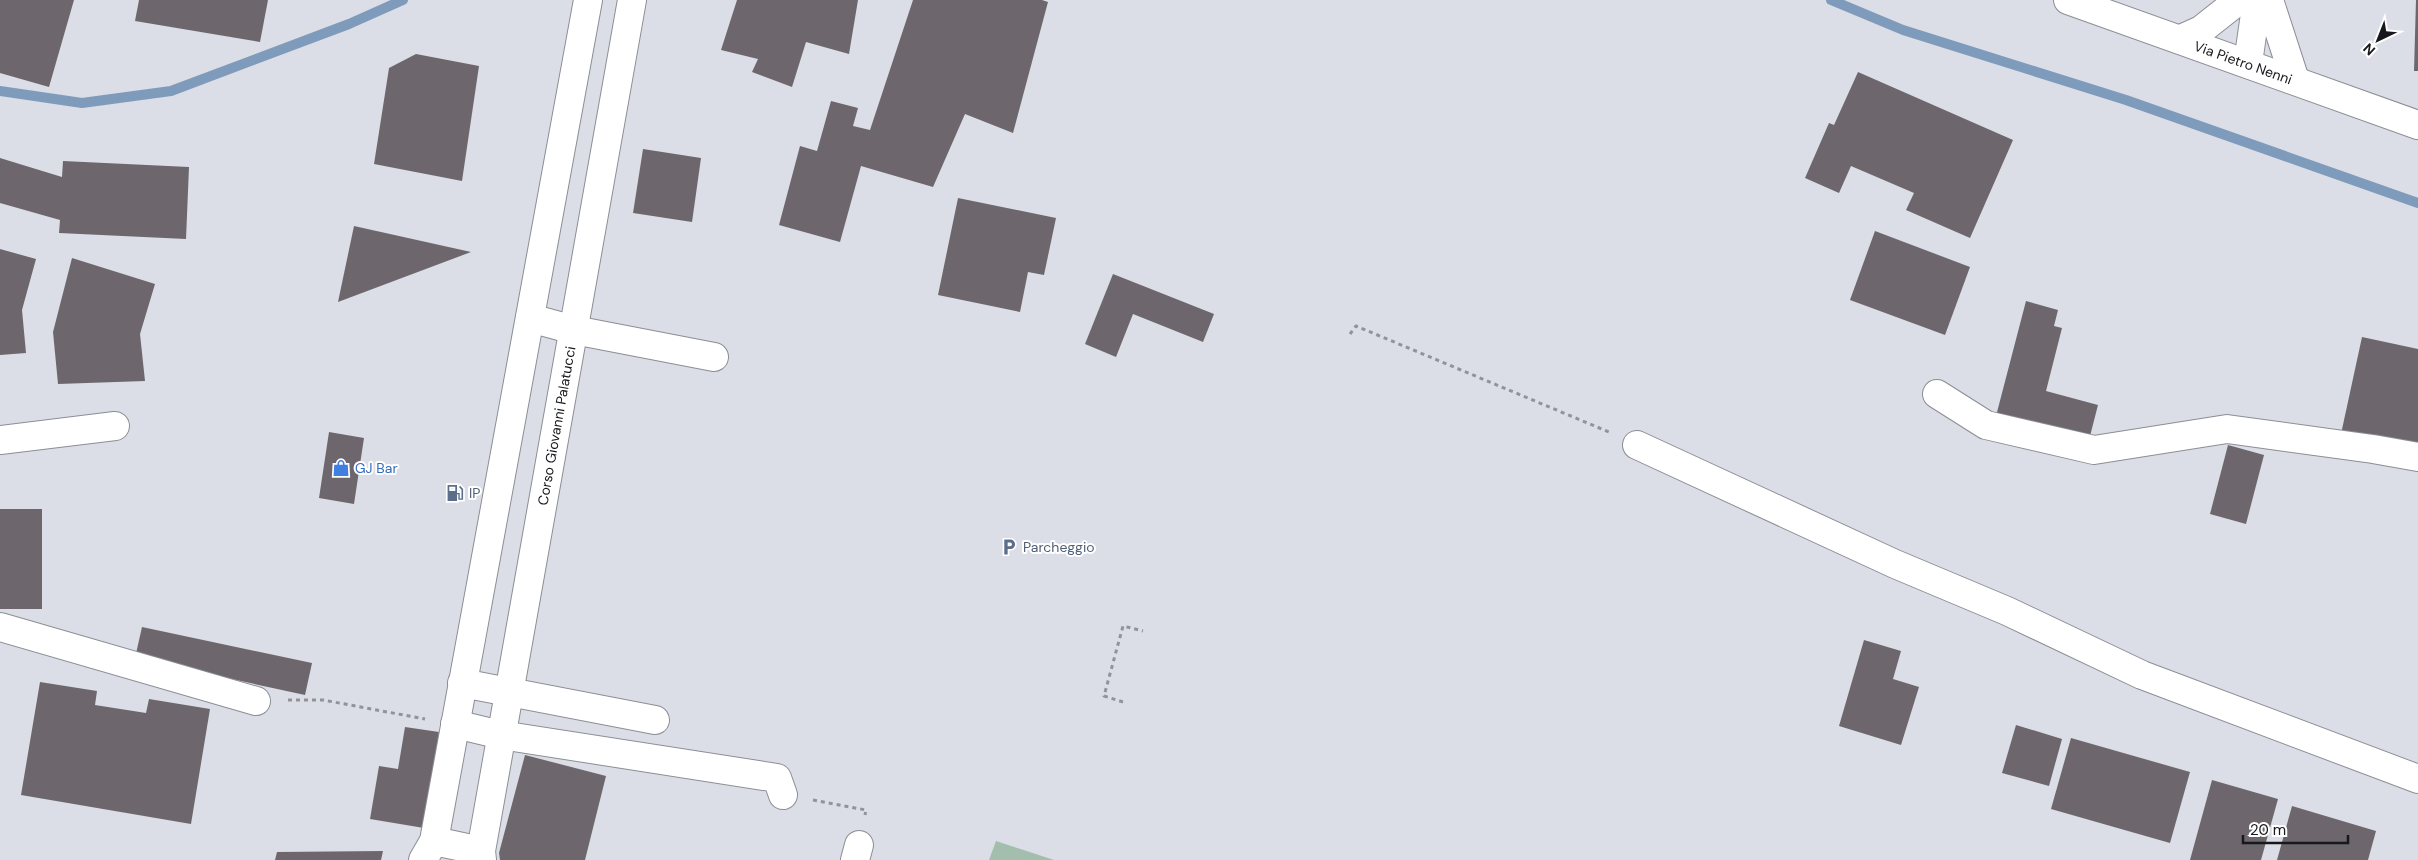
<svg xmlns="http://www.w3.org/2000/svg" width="2418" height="860" font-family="'DM Sans',sans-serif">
	<rect width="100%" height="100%" fill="#dbdee6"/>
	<!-- green -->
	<path fill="#a4beae" d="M996,841L1054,860H989Z"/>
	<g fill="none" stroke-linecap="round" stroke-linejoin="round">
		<!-- stream -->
		<g stroke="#7f9bbc" stroke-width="10">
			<path d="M1831,0L1903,30L2126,100L2418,203"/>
			<path d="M0,91L82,103L171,91L349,24L403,0"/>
		</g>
	</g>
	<!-- building -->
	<g fill="#6d676d">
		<path d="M0,0H74L49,87L0,73Z"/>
		<path d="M139,0H268L260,42L135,21Z"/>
		<path d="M737,0H858L849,54L806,42L792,87L752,72L758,59L721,50Z"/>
		<path d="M913,0H1042L1048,2L1013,133L965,114L933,187L861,166L840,242L779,225L800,146L817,151L831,101L858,108L853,126L870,130Z"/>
		<path d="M2416,0H2418V71H2414Z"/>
		<path d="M416,54L479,66L462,181L374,164L389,68Z"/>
		<path d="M1858,72L2013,140L1970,238L1906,210L1914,193L1851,166L1839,193L1805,178L1829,123L1834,125Z"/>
		<path d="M643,149L701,158L692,222L633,213Z"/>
		<path d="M0,158L62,177L63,161L189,167L186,239L59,233L60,220L0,203Z"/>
		<path d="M958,198L1056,218L1044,275L1028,272L1020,312L938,295Z"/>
		<path d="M354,226L471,252L338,302Z"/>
		<path d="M1875,231L1970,267L1945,335L1850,300Z"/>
		<path d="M0,249L36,259L22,310L26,353L0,355Z"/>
		<path d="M72,258L155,284L140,334L145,381L58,384L53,332Z"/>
		<path d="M1113,274L1214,314L1203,342L1133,314L1116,357L1085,344Z"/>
		<path d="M2026,301L2058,310L2054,326L2062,328L2046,391L2098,405L2089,440L1996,416Z"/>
		<path d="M2362,337L2418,349V450L2341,434Z"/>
		<path d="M329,432L364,438L354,504L319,498Z"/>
		<path d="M2228,445L2264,455L2246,524L2210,514Z"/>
		<rect x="0" y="509" width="42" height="100"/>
		<path d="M142,627L312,663L305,695L135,658Z"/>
		<path d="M1864,640L1901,651L1893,679L1919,687L1901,745L1839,726Z"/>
		<path d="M40,682L97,691L95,705L146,713L149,699L210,709L191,824L21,795Z"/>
		<path d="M2016,725L2062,739L2049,786L2002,773Z"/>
		<path d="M405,727L439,732L424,828L370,819L379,766L398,769Z"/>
		<path d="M2071,738L2190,772L2170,843L2051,809Z"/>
		<path d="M525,755L606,776L585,860H500L499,853Z"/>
		<path d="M2212,780L2278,799L2261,860H2190Z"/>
		<path d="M2292,806L2376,831L2368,860H2277Z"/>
		<path d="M383,851L381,860H275L277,852Z"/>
	</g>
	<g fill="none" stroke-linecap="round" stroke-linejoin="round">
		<!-- minor casing -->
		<g stroke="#8b8e95" stroke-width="30">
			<g id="minor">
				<path id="s1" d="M2068,0L2418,125"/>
				<path d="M2269,0L2295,80"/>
				<path d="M2181,39L2201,30L2239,0"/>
				<path d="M2248,63L2257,0"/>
				<path d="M530,318L574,330L714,357"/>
				<path d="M1937,394L1986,425L2094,450L2227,429L2373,449L2418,457"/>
				<path d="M0,440L115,426"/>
				<path d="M1637,445L1895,564L2007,611L2142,675L2418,779"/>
				<path d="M0,627L256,701"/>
				<path d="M462,683L655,720"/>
				<path d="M455,724L501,735L777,778L783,795"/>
				<path d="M434,841L481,851"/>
				<path d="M423,860L434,841L588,0"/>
				<path id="s2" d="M482,860L481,851L632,0"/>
				<path d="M855,860L859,845"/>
			</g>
		</g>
		<!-- path -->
		<g stroke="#919399" stroke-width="3" stroke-dasharray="4 4" stroke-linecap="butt">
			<path d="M1350,334L1356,326L1609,432"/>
			<path d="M288,700H323L425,719"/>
			<path d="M1123,702L1104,696L1123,626L1143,631"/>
			<path d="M813,800L866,810L865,815"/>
		</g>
		<!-- minor -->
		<use href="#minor" stroke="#fff" stroke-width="28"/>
	</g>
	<!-- icons -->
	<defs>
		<g id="shop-bare" transform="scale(1.35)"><path d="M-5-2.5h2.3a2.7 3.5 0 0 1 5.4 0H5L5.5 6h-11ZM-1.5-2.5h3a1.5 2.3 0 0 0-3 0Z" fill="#3f7fe0" stroke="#fff" stroke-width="2.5" paint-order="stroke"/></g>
		<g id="fuel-bare" transform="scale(1.35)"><path d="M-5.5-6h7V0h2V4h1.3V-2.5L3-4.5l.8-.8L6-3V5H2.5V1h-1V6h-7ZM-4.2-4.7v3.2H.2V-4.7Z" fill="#5c6f8a" stroke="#fff" stroke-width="2.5" paint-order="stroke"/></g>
		<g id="parking-bare" transform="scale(1.35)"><path d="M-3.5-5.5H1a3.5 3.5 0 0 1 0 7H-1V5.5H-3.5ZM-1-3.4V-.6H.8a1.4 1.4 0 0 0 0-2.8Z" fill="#5c6f8a" stroke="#fff" stroke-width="2.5" paint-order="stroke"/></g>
	</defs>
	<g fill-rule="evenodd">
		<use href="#shop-bare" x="341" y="468"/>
		<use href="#fuel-bare" x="455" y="493"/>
		<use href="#parking-bare" x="1009" y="547"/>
	</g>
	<g text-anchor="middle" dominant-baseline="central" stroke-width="4" stroke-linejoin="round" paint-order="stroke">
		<!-- street labels -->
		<g font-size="14" fill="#17181b" stroke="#fff">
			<text stroke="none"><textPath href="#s1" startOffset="186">Via Pietro Nenni</textPath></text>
			<text stroke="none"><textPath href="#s2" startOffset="441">Corso Giovanni Palatucci</textPath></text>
		</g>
		<!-- shop labels -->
		<g font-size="14" fill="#366cbe" stroke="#fff" text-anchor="start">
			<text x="355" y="468">GJ Bar</text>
		</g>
		<!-- service labels -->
		<g font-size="14" fill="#4e5e75" stroke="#fff" text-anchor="start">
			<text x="469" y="493">IP</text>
			<text x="1023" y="547">Parcheggio</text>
		</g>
	</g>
	<!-- north arrow -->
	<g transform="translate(2378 40) rotate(223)" stroke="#ffffff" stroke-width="4" paint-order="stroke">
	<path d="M0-4L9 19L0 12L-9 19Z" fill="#17181b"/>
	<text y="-8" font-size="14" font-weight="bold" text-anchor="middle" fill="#17181b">N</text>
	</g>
	<!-- scale -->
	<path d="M2243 835v8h105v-8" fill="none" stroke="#17181b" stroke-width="2.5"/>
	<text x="2250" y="835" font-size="15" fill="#17181b" stroke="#ffffff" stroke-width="4" paint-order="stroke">20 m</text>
</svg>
